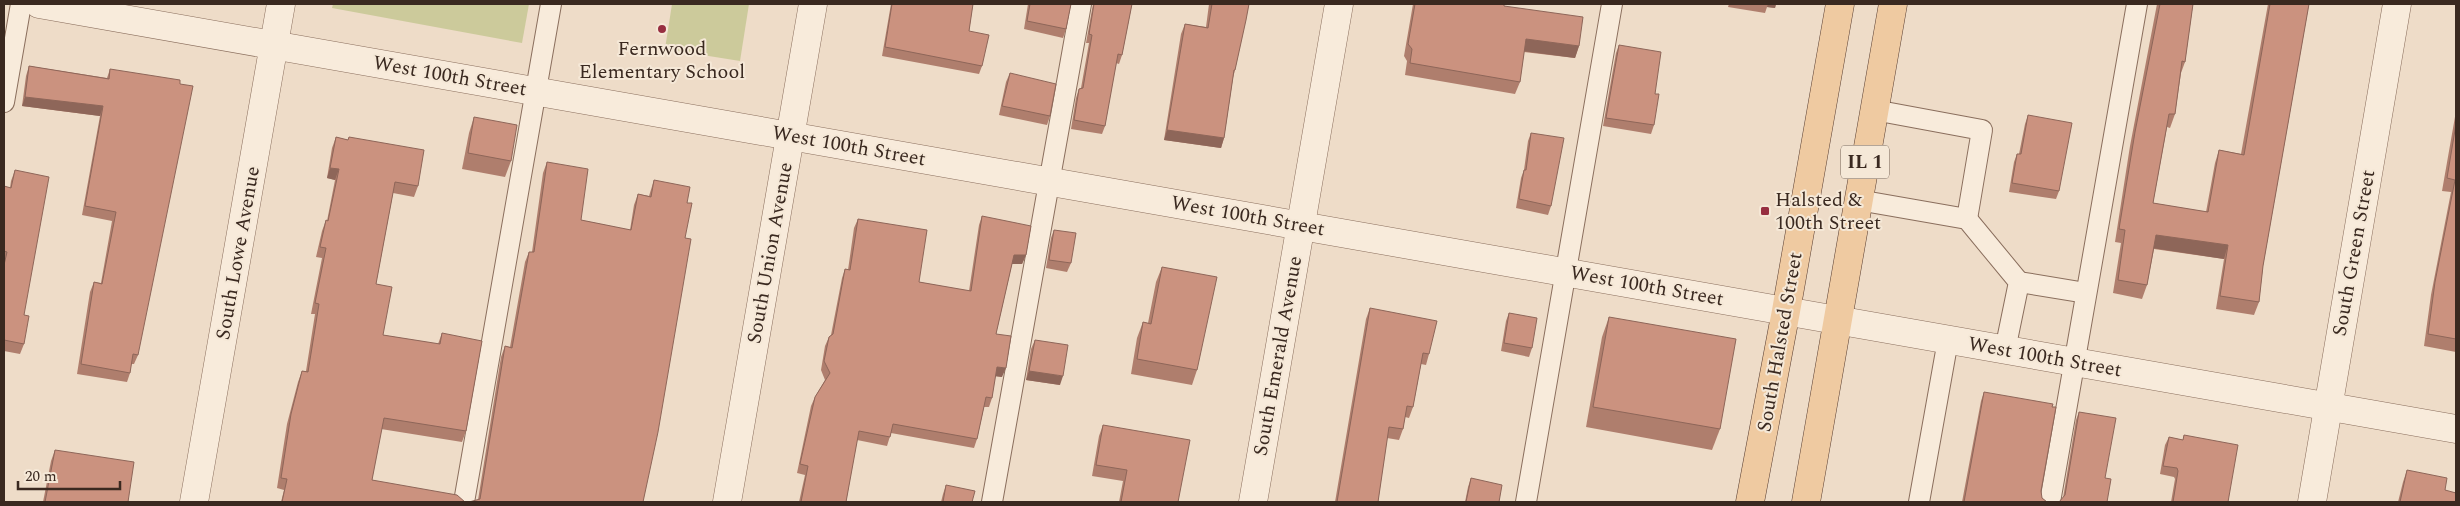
<svg xmlns="http://www.w3.org/2000/svg" width="2460" height="506" font-family="Spectral,serif">
	<rect width="100%" height="100%" fill="#eedcc8"/>
	<!-- green -->
	<g fill="#ccca9b">
		<path d="M333,4H529L522,43L332,8Z"/>
		<path d="M672,4H749L740,61L665,49Z"/>
	</g>
	<g fill="none" stroke-linecap="round" stroke-linejoin="round">
		<!-- lane casing -->
		<g stroke="#8a6e5d" stroke-width="22">
			<g id="lane">
				<path d="M4,102L21,4"/>
				<path d="M1874,110L1982,130L1967,219"/>
				<path d="M1858,200L1967,219L2019,282L2005,350"/>
				<path d="M2019,282L2086,293"/>
				<path d="M464,502L551,4"/>
				<path d="M992,502L1081,4"/>
				<path d="M1526,502L1612,4"/>
				<path d="M1919,502L1948,340"/>
				<path d="M2050,502L2137,4"/>
			</g>
		</g>
		<!-- street casing -->
		<g stroke="#8a6e5d" stroke-width="29">
			<g id="street">
				<path d="M39,4L2456,429"/>
				<path d="M194,502L281,4"/>
				<path d="M727,502L813,4"/>
				<path d="M1253,502L1339,4"/>
				<path d="M2312,502L2397,4"/>
			</g>
		</g>
		<!-- primary casing -->
		<g stroke="#583d31" stroke-width="29">
			<g id="primary">
				<path d="M1750,502L1786,311L1840,4"/>
				<path d="M1806,502L1893,4"/>
			</g>
		</g>
		<!-- lane -->
		<use href="#lane" stroke="#f8ebdb" stroke-width="20"/>
		<!-- street -->
		<use href="#street" stroke="#f8ebdb" stroke-width="28"/>
		<!-- primary -->
		<use href="#primary" stroke="#efcaa1" stroke-width="28"/>
	</g>
	<!-- wall -->
	<g fill="#af7e6d">
		<path d="M891,4H973L969,31L982,66L979,74L882,56Z"/>
		<path d="M1028,4H1071L1066,29L1063,38L1024,29Z"/>
		<path d="M1093,4H1132L1122,55L1119,64L1116,63L1105,126L1102,134L1071,129L1076,98L1079,89L1081,88L1089,43H1086Z"/>
		<path d="M1209,4H1249L1235,70L1233,78L1224,138L1221,148L1164,140L1181,34L1185,24L1206,27Z"/>
		<path d="M1413,4H1504V6L1579,46L1575,58L1524,52L1520,82L1515,94L1405,75L1407,61L1404,56Z"/>
		<path d="M1729,4H1776L1775,8L1767,7L1765,13L1728,7Z"/>
		<path d="M2157,4H2193L2185,62L2181,73L2175,114L2170,128L2167,127L2153,203L2206,212L2215,163L2219,150L2241,154L2268,4H2309L2263,266L2259,302L2254,315L2216,309L2224,259L2154,249L2147,285L2142,299L2113,293L2121,243L2115,242L2130,146Z"/>
		<path d="M1619,45L1655,94L1654,125L1651,134L1603,126L1616,53Z"/>
		<path d="M29,66L107,78L110,69L138,355L134,364H131L130,373L127,382L77,374L90,292L94,282L101,283L112,221L82,215L100,116L22,106L26,76Z"/>
		<path d="M1010,73L1050,116L1047,125L999,115L1006,82Z"/>
		<path d="M2456,111V352L2424,346L2431,295L2451,192L2442,191Z"/>
		<path d="M2028,115L2059,191L2056,199L2009,192L2014,162L2017,154H2019L2025,124Z"/>
		<path d="M474,117L511,161L505,177L462,169L469,133Z"/>
		<path d="M1531,133L1551,206L1548,215L1516,208L1521,178L1524,170L1528,141Z"/>
		<path d="M336,137L348,140L349,137L418,186L414,197L393,193L376,284L383,335L438,344L442,333L466,431L462,442L381,429L372,480L465,502H281L284,490L277,488L287,424L298,382L302,371H306L315,314H311L322,258L316,257L322,231L326,220L327,221L335,180L327,178L332,148Z"/>
		<path d="M547,162L581,220L630,230L634,205L638,194L649,196L654,180L687,203L685,238L643,502L478,500L501,357L505,346L510,347L525,262L529,252H532L543,173Z"/>
		<path d="M15,170L24,315V344L20,354L4,351V186L10,188L11,181Z"/>
		<path d="M982,216L1026,255L1022,264H1012L996,334L1002,377L995,376L992,398L989,407H984L977,439L974,448L891,433L887,446L857,440L846,502H799L805,475L797,473L811,406L815,397L825,380L821,370L825,346L829,337L831,335L842,278L845,269L848,270L854,228L858,219L919,282L969,291L979,225Z"/>
		<path d="M1054,230L1071,263L1067,272L1046,268L1051,238Z"/>
		<path d="M1162,267L1197,370L1192,385L1131,374L1137,338L1143,322L1148,323L1156,282Z"/>
		<path d="M1370,308L1429,354L1426,365L1421,364L1413,407L1409,418L1405,417L1403,429L1399,440L1387,438L1378,502H1335L1366,319Z"/>
		<path d="M1509,313L1532,348L1529,357L1501,351L1506,321Z"/>
		<path d="M1609,317L1720,429L1712,450L1586,427L1602,337Z"/>
		<path d="M1035,340L1060,385L1026,380L1031,349Z"/>
		<path d="M1984,392L2042,498L2047,502H1962L1981,401Z"/>
		<path d="M2079,412L2105,478L2063,498L2076,420Z"/>
		<path d="M1103,425L1178,502H1119L1123,481L1092,476L1099,436Z"/>
		<path d="M2184,435L2228,502H2171L2175,479L2174,477L2160,474L2165,445L2169,437L2183,440Z"/>
		<path d="M55,450L128,502H43L51,461Z"/>
		<path d="M2407,470L2445,490L2456,502H2398L2403,482Z"/>
		<path d="M1471,478L1499,502H1465L1468,487Z"/>
		<path d="M946,485L972,502H941L943,494Z"/>
	</g>
	<!-- shaded-wall -->
	<g fill="#8e6659">
		<path d="M1768,4H1776L1775,8L1767,7Z"/>
		<path d="M1526,39L1579,46L1575,58L1522,51Z"/>
		<path d="M25,97L103,106L100,116L22,106Z"/>
		<path d="M1167,130L1224,138L1221,148L1164,140Z"/>
		<path d="M330,168L339,169L335,180L327,178Z"/>
		<path d="M2156,235L2228,245L2224,259L2152,248Z"/>
		<path d="M1014,255H1026L1022,264H1010Z"/>
		<path d="M997,367L1006,368L1002,377L994,376Z"/>
		<path d="M1029,371L1063,376L1060,385L1026,380Z"/>
	</g>
	<!-- building -->
	<g fill="#cb927f" stroke="#8e6659">
		<path d="M892,4H973L969,31L989,35L982,66L885,47Z"/>
		<path d="M1030,4H1071L1066,29L1027,21Z"/>
		<path d="M1094,4H1132L1122,55L1118,54L1105,126L1074,120L1079,89L1083,88L1092,35L1089,34Z"/>
		<path d="M1212,4H1249L1246,20L1235,70H1234L1224,138L1167,130L1185,24L1208,28Z"/>
		<path d="M1415,4H1504V6L1583,17L1579,46L1526,39L1520,82L1410,63L1412,49L1408,44Z"/>
		<path d="M2160,4H2193L2185,62L2182,61L2175,114H2169L2153,203L2208,212L2219,150L2244,155L2270,4H2309L2263,266L2259,302L2220,296L2228,245L2156,235L2147,285L2118,280L2125,230L2119,229L2135,132Z"/>
		<path d="M1619,45L1661,52L1655,94H1659L1654,125L1606,118Z"/>
		<path d="M29,66L109,79L110,69L180,80V84L193,86L138,355L133,354L130,373L81,364L94,282L102,284L116,212L85,206L103,106L25,97Z"/>
		<path d="M1010,73L1056,84L1050,116L1002,106Z"/>
		<path d="M2028,115L2072,123L2059,191L2012,183L2017,154H2021Z"/>
		<path d="M474,117L517,125L511,161L468,153Z"/>
		<path d="M2456,124V339L2428,334L2435,282L2455,180L2447,178Z"/>
		<path d="M1531,133L1564,138L1551,206L1519,199L1524,170H1526Z"/>
		<path d="M336,137L348,140L349,137L424,150L418,186L395,182L376,284L392,287L383,335L440,344L442,333L482,341L466,431L384,418L372,480L457,495L465,502H282L287,479L281,478L291,414L302,371L308,372L319,304L315,303L326,248L320,247L326,220L328,221L339,169L330,168Z"/>
		<path d="M547,162L588,169L581,220L631,230L638,194L651,197L654,180L690,187L687,203H692L685,238L691,239L658,432L643,502H469L480,499L505,346L512,348L529,252H534Z"/>
		<path d="M15,170L49,177L24,315L29,316L24,344L4,340V265L7,252L4,251V186L11,188Z"/>
		<path d="M982,216L1031,226L1026,255H1014L996,334L1011,336L1006,368L997,367L992,398L986,397L977,439L893,424L890,437L859,431L846,502H801L808,466L800,464L815,397L830,373L824,361L829,337L833,334L845,269L850,270L858,219L927,230L919,282L971,291Z"/>
		<path d="M1054,230L1076,233L1071,263L1049,260Z"/>
		<path d="M1162,267L1217,277L1197,370L1137,359L1143,322L1151,324Z"/>
		<path d="M1370,308L1437,321L1429,354L1423,353L1413,407L1407,406L1403,429L1389,427L1378,502H1337Z"/>
		<path d="M1509,313L1537,318L1532,348L1504,343Z"/>
		<path d="M1609,317L1736,339L1720,429L1593,407Z"/>
		<path d="M1035,340L1068,345L1063,376L1029,371Z"/>
		<path d="M1984,392L2053,404L2052,407H2056L2041,491L2042,498L2047,502H1964Z"/>
		<path d="M2079,412L2116,418L2105,478L2111,479L2107,502H2059L2065,495Z"/>
		<path d="M1103,425L1190,440L1178,502H1121L1127,470L1096,465Z"/>
		<path d="M2184,435L2238,445L2228,502H2173L2178,471L2177,468L2163,466L2169,437L2183,440Z"/>
		<path d="M55,450L134,462L128,502H45Z"/>
		<path d="M2407,470L2447,478L2445,490L2456,493V502H2400Z"/>
		<path d="M1471,478L1502,485L1499,502H1466Z"/>
		<path d="M946,485L975,491L972,502H943Z"/>
	</g>
	<!-- markers -->
	<g fill="#972e40" stroke="#f5e8d7" stroke-width="2">
		<circle cx="662" cy="29" r="5"/>
		<rect x="1760" y="206" width="10" height="10" rx="2.5"/>
	</g>
	<g text-anchor="middle" dominant-baseline="central" stroke-width="4" stroke-linejoin="round" paint-order="stroke">
		<!-- shield labels -->
		<rect fill="#f5e8d7" stroke="#726257" stroke-width="1" x="1841" y="145.5" width="48" height="33" rx="4"/>
		<g font-size="19" font-weight="bold" fill="#3a2920">
			<text x="1865" y="162">IL 1</text>
		</g>
		<!-- poi labels -->
		<g font-size="20" fill="#3a2920" stroke="#f5e8d7">
			<text x="662" y="49">Fernwood<tspan x="662" dy="23">Elementary School</tspan></text>
			<text x="1775" y="200" text-anchor="start">Halsted &amp;<tspan x="1775" dy="23">100th Street</tspan></text>
		</g>
		<!-- street labels -->
		<g font-size="20" fill="#3a2920" stroke="#f5e8d7">
			<text transform="translate(450 76) rotate(10)">West 100th Street</text>
			<text transform="translate(849 146) rotate(10)">West 100th Street</text>
			<text transform="translate(1248 216) rotate(10)">West 100th Street</text>
			<text transform="translate(238 253) rotate(-80)">South Lowe Avenue</text>
			<text transform="translate(770 253) rotate(-80)">South Union Avenue</text>
			<text transform="translate(2354 253) rotate(-80)">South Green Street</text>
			<text transform="translate(1647 286) rotate(10)">West 100th Street</text>
			<text transform="translate(1780 342) rotate(-80)">South Halsted Street</text>
			<text transform="translate(1278 356) rotate(-80)">South Emerald Avenue</text>
			<text transform="translate(2045 357) rotate(10)">West 100th Street</text>
		</g>
	</g>
	<!-- border -->
	<rect width="2460" height="506" fill="none" stroke="#3a2920" stroke-width="10"/>
	<!-- scale -->
	<path d="M18 481v8h102v-8" fill="none" stroke="#3a2920" stroke-width="2.5"/>
	<text x="25" y="481" font-size="15" fill="#3a2920" stroke="#f5e8d7" stroke-width="4" paint-order="stroke">20 m</text>
</svg>
